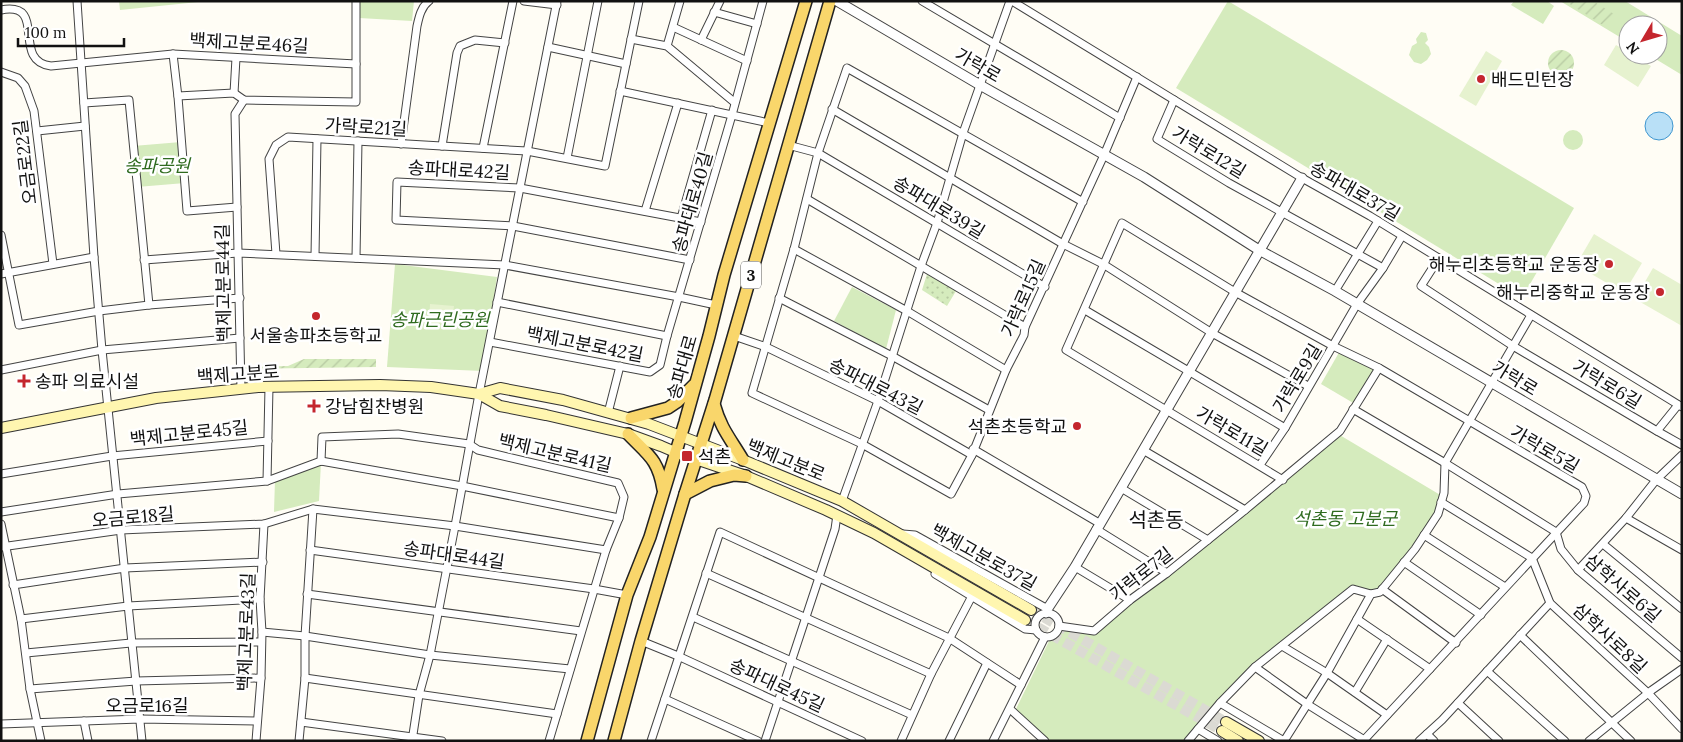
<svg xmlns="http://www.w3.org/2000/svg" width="1683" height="742" font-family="Lora,'Noto Sans KR',serif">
	<defs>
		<pattern id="grass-dots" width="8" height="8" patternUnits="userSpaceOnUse" patternTransform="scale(1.25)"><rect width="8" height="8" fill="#d5ebbd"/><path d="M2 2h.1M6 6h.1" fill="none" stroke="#b6c8a1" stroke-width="1.8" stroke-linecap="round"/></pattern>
		<pattern id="garden-furrows" width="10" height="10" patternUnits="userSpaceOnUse" patternTransform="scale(1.25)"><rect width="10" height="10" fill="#d5ebbd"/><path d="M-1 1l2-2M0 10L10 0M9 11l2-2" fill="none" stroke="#b6c8a1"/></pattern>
	</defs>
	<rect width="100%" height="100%" fill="#fffdf5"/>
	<!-- grass -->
	<path fill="url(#grass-dots)" d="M927,274L956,291L947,306L922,290Z"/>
	<!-- park -->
	<g fill="#d5ebbd">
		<path d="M119,1H208L120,10Z"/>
		<path d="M359,1H414L412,21L359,18Z"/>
		<path d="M1228,1L1574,208L1522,298L1176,88Z"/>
		<path d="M1514,1H1547L1554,6L1543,24L1511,5Z"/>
		<path d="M1560,1H1625L1682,36V75L1649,55H1658V25H1628V42Z"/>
		<path d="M1421,32L1426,33L1428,40L1425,43L1429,47L1431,54L1427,60L1421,64L1414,62L1409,55L1412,46L1417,43L1416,39Z"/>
		<circle cx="1573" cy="140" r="10"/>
		<path d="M181,142L185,183L137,187L133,146Z"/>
		<path d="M395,264L497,277L483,371L387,367Z"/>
		<path d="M852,287L896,310L886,349L834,321Z"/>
		<path d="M1341,349L1376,370L1355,404L1321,384Z"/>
		<path d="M1338,434L1442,496L1437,513L1414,548L1381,588L1370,593L1352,587L1254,666L1185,741H1051L1029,723L1016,709L1050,639L1060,635L1064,628L1094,634L1130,600Z"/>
		<path d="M321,462L319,501L274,512L275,479Z"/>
	</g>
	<!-- garden -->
	<g fill="url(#garden-furrows)">
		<path d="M1565,1H1593L1614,14L1606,27Z"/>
		<circle cx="1561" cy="63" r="13"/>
		<path d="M304,359H376V367L244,369V367L288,366Z"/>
	</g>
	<!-- pitch -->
	<g fill="#e6f2cf">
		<path d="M1616,45L1628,52V55H1632L1651,66L1638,87L1604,65Z"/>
		<path d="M1486,51L1502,61L1476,106L1459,96Z"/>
		<path d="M1594,234L1642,263L1624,293L1576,265Z"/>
		<path d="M1653,268L1682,285V326L1635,299Z"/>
		<path d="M430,304L454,306L452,324L429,323Z"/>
	</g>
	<!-- water -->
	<circle fill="#b9e0f7" stroke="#3f96cf" cx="1659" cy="126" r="14"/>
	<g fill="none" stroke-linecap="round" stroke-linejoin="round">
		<!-- secondary-tunnel -->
		<g stroke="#dbdad3" stroke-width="10" stroke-dasharray="10 5" stroke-linecap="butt">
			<path d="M1031,610L1226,722"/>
			<path d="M1025,620L1222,731"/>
		</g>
		<!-- minor casing -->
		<g stroke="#444" stroke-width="9">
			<g id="minor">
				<path d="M77,1L94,257L102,350L142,741"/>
				<path d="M524,1L557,5"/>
				<path d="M922,1L1120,118"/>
				<path d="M1012,1L1302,178L1370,216L1682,407"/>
				<path d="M1,10C49,1 10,61 51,66L173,54L356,64"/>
				<path d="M714,12L757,24"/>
				<path d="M673,27L747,61"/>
				<path d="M631,39L667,46L734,102"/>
				<path d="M701,40L720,1"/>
				<path d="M667,46L680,1"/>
				<path d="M548,47L626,64"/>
				<path d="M173,54L178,97L187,211L237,207"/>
				<path d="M1,72L18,78L25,86L34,111L53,264"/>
				<path d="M620,91L769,123"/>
				<path d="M234,93L236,58"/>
				<path d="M178,96L234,93L244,100L356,102V1"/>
				<path d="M1174,100L1157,139L1229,183L1383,268"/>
				<path d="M84,103L129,100L149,305"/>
				<path d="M832,109L1063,244L1103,264L1212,333L1308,386"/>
				<path d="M37,131L85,126"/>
				<path d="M401,144L417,26C419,17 421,7 429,1"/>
				<path d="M788,145L818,153L1045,287"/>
				<path d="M442,146L457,53L460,46L475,40L505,43"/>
				<path d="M483,148L513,1"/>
				<path d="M567,158L598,1"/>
				<path d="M807,199L1025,327"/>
				<path d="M1083,202L847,68L818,153L794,249L752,393L862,444L951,494L972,455L1006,370L1024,335L1025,327L1104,155L1137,77"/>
				<path d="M645,211L678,103"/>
				<path d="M681,218L712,110"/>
				<path d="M1,235L19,325L99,311L149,305L240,298"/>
				<path d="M794,249L907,311L1006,370"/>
				<path d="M276,254L269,159L276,145L288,137L527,151L605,166L639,1"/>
				<path d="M315,256L317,139"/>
				<path d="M356,258L358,141"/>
				<path d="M1439,258L1421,286L1513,346L1657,431L1678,405"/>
				<path d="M144,260L238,253L505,265L679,297L716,305"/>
				<path d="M690,260L513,226L396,220L397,182L520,188L701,222"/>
				<path d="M1,274L94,257"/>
				<path d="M1335,291L1378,221"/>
				<path d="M779,298L892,356L989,410"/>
				<path d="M497,302L667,336"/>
				<path d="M1085,310L1285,428"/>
				<path d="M734,336L766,347L878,401L972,455"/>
				<path d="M490,342L650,372L660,365L667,336L732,115L763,1"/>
				<path d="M1,370L102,350L240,338"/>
				<path d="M241,389L235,114L244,100"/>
				<path d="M1353,409L1445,463L1556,532L1561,549L1578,570L1682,658"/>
				<path d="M608,413L620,366"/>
				<path d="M1657,431L1682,445"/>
				<path d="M973,449L1099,523"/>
				<path d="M1143,450L1245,510"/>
				<path d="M321,461L322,437L398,434L469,444L478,450L618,483L624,497L619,518L606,550L549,741"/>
				<path d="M321,461L462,486L619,518"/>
				<path d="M1260,465L1285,428L1357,304L1383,268L1402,236"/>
				<path d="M1,474L112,456L268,441"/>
				<path d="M1283,480L1066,350L1122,223L1235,292L1333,346L1379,368L1582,487L1586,496L1584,503L1364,740"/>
				<path d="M267,481L269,387"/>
				<path d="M1121,488L1208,540"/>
				<path d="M842,501L878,401L921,266L937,223L963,133L1010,1"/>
				<path d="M1441,502L1532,558L1550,603L1648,693L1682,729"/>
				<path d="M1,512L118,494L267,481L321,461"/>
				<path d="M1626,518L1682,550"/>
				<path d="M1,524L21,619L30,689L41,741"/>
				<path d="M1096,529L1167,573"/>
				<path d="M903,534L915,535L1044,607L1048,608L1046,614"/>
				<path d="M1424,535L1505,587"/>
				<path d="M1603,544L1682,609"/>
				<path d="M1,547L121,530L264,524L313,509L455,526L606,550"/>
				<path d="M310,550L594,589L627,595"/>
				<path d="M1404,562L1481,615"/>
				<path d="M1075,567L1130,600"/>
				<path d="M1578,570L1626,518L1656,480L1682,455"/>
				<path d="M706,573L931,674"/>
				<path d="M935,574L1025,629L1036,630"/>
				<path d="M13,585L125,568L263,562"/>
				<path d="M1382,589L1456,643"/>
				<path d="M307,594L581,631"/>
				<circle cx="1047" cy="625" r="12"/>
				<path d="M693,617L912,715"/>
				<path d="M21,619L128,606L260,599"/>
				<path d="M1357,619L1430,669"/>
				<path d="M1059,626L1094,631L1130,600L1167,573L1245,510L1340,431L1379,368"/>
				<path d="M262,632L305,636L430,655L570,669"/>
				<path d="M1520,635L1631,741"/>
				<path d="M641,641L678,656L862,741"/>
				<path d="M1282,646L1327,673L1387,715"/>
				<path d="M26,653L131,643L261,642"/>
				<path d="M1255,667L1307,704L1366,741"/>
				<path d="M1487,671L1565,741"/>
				<path d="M305,678L557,714"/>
				<path d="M30,689L136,681L261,678"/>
				<path d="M1355,692L1387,639"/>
				<path d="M665,699L758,741"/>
				<path d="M1220,703L1284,741L1327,673L1371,594L1380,592L1415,549L1438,514L1444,493L1445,463L1531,315"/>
				<path d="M1458,703L1499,741"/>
				<path d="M1010,709L1045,741"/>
				<path d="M84,721L88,741"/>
				<path d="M301,722L442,741"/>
				<path d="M1,724L140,719L257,721"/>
				<path d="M1198,729L1218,741"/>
				<path d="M1427,734L1434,741"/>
				<path d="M256,741L261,678L262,632L260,599L264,524"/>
				<path d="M299,741L305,678V636L313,509"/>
				<path d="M412,741L419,695L430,655L455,526L479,394L557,1"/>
				<path d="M651,741L720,532L949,638L1021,685"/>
				<path d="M765,741L835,529L837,515"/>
				<path d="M901,741L931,674L972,596"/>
				<path d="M949,741L987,663"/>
				<path d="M993,741L1045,637"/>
				<path d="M1188,741L1220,703L1255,667L1353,589L1371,594"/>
				<path d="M1419,741L1442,720L1550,603"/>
				<path d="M1589,741L1652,690L1682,669"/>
			</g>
		</g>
		<!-- tertiary casing -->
		<g stroke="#444" stroke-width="11">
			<g id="tertiary">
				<path d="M837,1L980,85L1144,177L1259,250L1335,291L1682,494"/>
				<path d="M1048,608L1075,567L1302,178"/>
			</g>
		</g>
		<!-- secondary casing -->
		<g stroke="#333" stroke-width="12">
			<g id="secondary">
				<path d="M479,394L500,388L563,400L649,424L743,460L842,501L1031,610"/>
				<path d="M1,428L156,398L258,387L380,385L431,387L479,394L500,406L546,415L628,434L661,446L675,452L746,476L826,510L874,533L1025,620"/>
				<path d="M1226,722L1259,741"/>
				<path d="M1222,731L1238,741"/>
			</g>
		</g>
		<!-- primary casing -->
		<g stroke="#222" stroke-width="14">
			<g id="primary">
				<path d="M714,404C721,429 730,438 743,460"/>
				<path d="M631,418L668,408L677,402L694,385"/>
				<path d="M628,434C648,455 658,459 663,489"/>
				<path d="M685,494L710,481L734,475L746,476"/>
				<path d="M587,741L627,595L650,537L685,422L709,336L724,275L806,1"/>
				<path d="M614,741L641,641L685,494L715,400L830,1"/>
			</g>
		</g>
		<!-- minor -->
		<use href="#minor" stroke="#fff" stroke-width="7"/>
		<!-- tertiary -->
		<use href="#tertiary" stroke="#fff" stroke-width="9"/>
		<!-- secondary -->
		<use href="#secondary" stroke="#fff6b0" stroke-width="10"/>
		<!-- primary -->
		<use href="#primary" stroke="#f9d66b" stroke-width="11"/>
	</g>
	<!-- markers -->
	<g fill="#c4262e" stroke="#fff" stroke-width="2">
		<circle cx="1481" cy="79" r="5"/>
		<circle cx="1609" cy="264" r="5"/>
		<circle cx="1660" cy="292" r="5"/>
		<circle cx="316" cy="316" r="5"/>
		<path d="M21.5 373.5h5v5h5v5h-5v5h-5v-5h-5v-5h5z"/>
		<path d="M311.5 398.5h5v5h5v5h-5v5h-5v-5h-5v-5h5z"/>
		<circle cx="1077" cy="426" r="5"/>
		<rect x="681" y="450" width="12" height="12" rx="2.5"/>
	</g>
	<g text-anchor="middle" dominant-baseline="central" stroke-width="5" stroke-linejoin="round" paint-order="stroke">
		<!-- shield labels -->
		<rect fill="#fff" stroke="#585858" stroke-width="1" x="741" y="261.5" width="20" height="27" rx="4"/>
		<g font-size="16" font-weight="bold" fill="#111">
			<text x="751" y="275">3</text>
		</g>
		<!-- street labels -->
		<g font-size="18" fill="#111" stroke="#fff">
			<text transform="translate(249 43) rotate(3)">백제고분로46길</text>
			<text transform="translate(978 65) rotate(30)">가락로</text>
			<text transform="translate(366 127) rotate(3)">가락로21길</text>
			<text transform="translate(1209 152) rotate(31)">가락로12길</text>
			<text transform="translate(25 162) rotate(-97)">오금로22길</text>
			<text transform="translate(459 170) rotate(3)">송파대로42길</text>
			<text transform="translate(1355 191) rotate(30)">송파대로37길</text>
			<text transform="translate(692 202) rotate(-74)">송파대로40길</text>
			<text transform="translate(939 207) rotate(31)">송파대로39길</text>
			<text transform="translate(223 283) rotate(-91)">백제고분로44길</text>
			<text transform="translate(1023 298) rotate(-66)">가락로15길</text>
			<text transform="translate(585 344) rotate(11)">백제고분로42길</text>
			<text transform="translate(682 367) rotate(-74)">송파대로</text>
			<text transform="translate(238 374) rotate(-4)">백제고분로</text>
			<text transform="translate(1297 378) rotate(-59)">가락로9길</text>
			<text transform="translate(1515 378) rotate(31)">가락로</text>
			<text transform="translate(1607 384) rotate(31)">가락로6길</text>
			<text transform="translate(876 386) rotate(27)">송파대로43길</text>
			<text transform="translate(1232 431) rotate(30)">가락로11길</text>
			<text transform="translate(189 433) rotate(-6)">백제고분로45길</text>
			<text transform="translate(1545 449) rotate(30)">가락로5길</text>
			<text transform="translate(555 453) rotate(13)">백제고분로41길</text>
			<text transform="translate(786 460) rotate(22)">백제고분로</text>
			<text transform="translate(133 517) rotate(-5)">오금로18길</text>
			<text transform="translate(454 555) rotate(8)">송파대로44길</text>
			<text transform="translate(984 557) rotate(29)">백제고분로37길</text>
			<text transform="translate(1141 574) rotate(-38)">가락로7길</text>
			<text transform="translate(1623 588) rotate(41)">삼학사로6길</text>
			<text transform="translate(246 632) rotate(-88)">백제고분로43길</text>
			<text transform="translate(1610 638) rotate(43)">삼학사로8길</text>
			<text transform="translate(777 685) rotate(25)">송파대로45길</text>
			<text x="147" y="705">오금로16길</text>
		</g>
		<!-- poi labels -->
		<g font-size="18" fill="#111" stroke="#fff" text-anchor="start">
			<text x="1491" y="79">배드민턴장</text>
			<text x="1599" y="264" text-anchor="end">해누리초등학교 운동장</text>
			<text x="1650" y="292" text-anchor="end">해누리중학교 운동장</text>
			<text x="316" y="335" text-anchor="middle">서울송파초등학교</text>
			<text x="35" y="381">송파 의료시설</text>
			<text x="325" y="406">강남힘찬병원</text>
			<text x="1067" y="426" text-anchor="end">석촌초등학교</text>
			<text x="698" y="456">석촌</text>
		</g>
		<!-- park labels -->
		<g font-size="18" font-style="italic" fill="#2f6b1f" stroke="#fff">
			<text x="157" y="165">송파공원</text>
			<text x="440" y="319">송파근린공원</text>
			<text x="1345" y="518">석촌동 고분군</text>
		</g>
		<!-- quarter labels -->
		<g font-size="20" fill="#111" stroke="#fff">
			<text x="1156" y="519">석촌동</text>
		</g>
	</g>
	<!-- border -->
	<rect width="1683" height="742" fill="none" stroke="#111111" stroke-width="5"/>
	<!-- north arrow -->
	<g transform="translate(1643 40) rotate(232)"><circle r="24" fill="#ffffff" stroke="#a0a0a0"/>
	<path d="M0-4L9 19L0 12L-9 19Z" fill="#c4262e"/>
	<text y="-8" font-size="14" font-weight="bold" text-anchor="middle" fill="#111111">N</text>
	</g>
	<!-- scale -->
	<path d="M18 38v8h106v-8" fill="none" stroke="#111111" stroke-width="2.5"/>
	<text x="25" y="38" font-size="15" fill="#111111" stroke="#ffffff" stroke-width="4" paint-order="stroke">100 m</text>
</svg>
